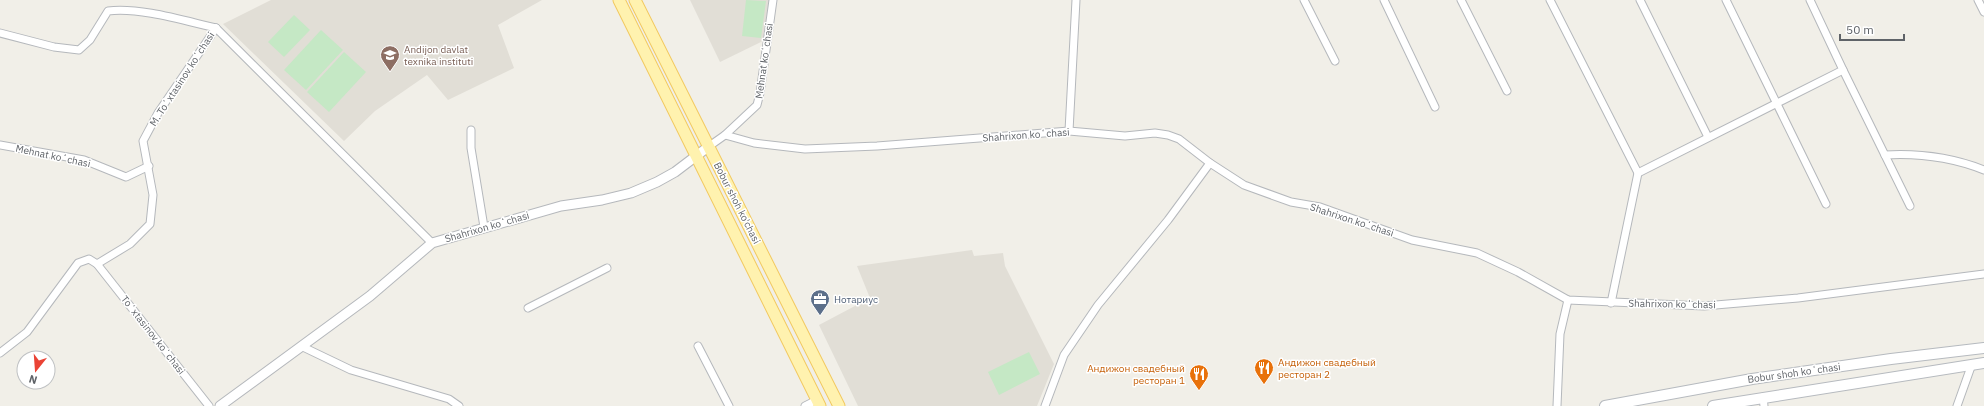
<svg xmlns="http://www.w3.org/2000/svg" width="1984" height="406" font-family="'IBM Plex Sans',sans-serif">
	<rect width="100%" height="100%" fill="#f1efe8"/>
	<!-- education -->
	<g fill="#e1ded6">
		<path d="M271,0H542L498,25L514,68L448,100L427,75L375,111L344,141L223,24Z"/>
		<path d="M690,0H769L763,41L720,62Z"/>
		<path d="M972,250L974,256L1003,253L1005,266L1054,364L1037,406H858L819,325L870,298L857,266Z"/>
	</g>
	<!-- green -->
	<g fill="#c5e8c5">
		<path d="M746,0L766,1L761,38L742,36Z"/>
		<path d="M294,15L310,30L284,57L268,42Z"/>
		<path d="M321,30L343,50L306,90L284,70Z"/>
		<path d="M344,52L366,72L329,112L307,92Z"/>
		<path d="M1029,352L1040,374L999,395L988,372Z"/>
	</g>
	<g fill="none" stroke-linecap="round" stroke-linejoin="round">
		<!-- minor casing -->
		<g stroke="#b5b8bc" stroke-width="9">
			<g id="minor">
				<path d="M1304,0L1335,61"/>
				<path d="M1384,0L1435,107"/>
				<path d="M1461,0L1507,91"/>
				<path d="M1550,0L1638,173L1843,70L1810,0"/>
				<path d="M1640,0L1708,137"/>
				<path d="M1726,0L1826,204"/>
				<path d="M1978,0L1984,12"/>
				<path d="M216,28L432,243"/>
				<path d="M0,33L54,47L79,50L90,40L108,11C140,7 185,21 216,28"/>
				<path d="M1843,70L1910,206"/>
				<path d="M471,130V148L484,227"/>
				<path d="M1069,131L1076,0"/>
				<path d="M725,135L754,143L805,149L877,146L1069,131L1125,136L1155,133L1168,135L1179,139L1210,163L1244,185L1291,202L1320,207L1412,240L1477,253L1518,272L1568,300L1704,306L1798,298L1984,274"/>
				<path d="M0,145L84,160L126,177L149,166"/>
				<path d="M708,147L725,135L757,105L760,93L773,0"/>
				<path d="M1885,155C1920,153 1951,157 1984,170"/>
				<path d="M97,264L209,406"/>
				<path d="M1611,303L1638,173"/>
				<path d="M528,308L607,268"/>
				<path d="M698,346L729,406"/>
				<path d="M303,347L351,370L449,399L459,406"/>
				<path d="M0,353L27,332L78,263L89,259L97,264L130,244L150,224L153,195L143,141L158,113L216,28"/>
				<path d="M1763,397L1764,406"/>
				<path d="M805,406L817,400"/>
				<path d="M1045,406L1064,355L1098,305L1168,220L1210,163"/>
				<path d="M1557,406L1560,334L1568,300"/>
				<path d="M1957,406L1972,364"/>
			</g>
		</g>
		<!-- tertiary casing -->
		<g stroke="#b5b8bc" stroke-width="11">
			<path id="tertiary" d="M220,406L370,296L432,243L561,206L602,200L631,193L657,182L675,172L708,147"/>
		</g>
		<!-- secondary casing -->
		<g stroke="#b6babf" stroke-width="12">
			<g id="secondary">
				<path d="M1605,406L1752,379L1891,359L1984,348"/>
				<path d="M1713,406L1984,363"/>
			</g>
		</g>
		<!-- primary casing -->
		<g stroke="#f2c960" stroke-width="13">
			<g id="primary">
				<path d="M619,0L820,406"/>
				<path d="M635,0L839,406"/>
			</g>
		</g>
		<!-- minor -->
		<use href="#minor" stroke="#fff" stroke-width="7"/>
		<!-- tertiary -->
		<use href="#tertiary" stroke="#fff" stroke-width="9"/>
		<!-- secondary -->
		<use href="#secondary" stroke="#fff" stroke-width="10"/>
		<!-- primary -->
		<use href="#primary" stroke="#fff2af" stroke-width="11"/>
	</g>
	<!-- icons -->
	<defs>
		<g id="university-pin" transform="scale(1)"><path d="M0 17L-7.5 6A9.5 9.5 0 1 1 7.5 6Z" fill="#8d6e63" stroke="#fff"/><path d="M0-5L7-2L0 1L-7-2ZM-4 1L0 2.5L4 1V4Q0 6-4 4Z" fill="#fff"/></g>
		<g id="office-pin" transform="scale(1)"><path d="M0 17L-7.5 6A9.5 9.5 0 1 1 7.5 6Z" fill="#5c6f8a" stroke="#fff"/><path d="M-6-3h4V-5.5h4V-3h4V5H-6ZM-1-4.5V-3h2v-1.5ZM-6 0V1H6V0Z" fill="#fff"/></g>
		<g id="restaurant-pin" transform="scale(1)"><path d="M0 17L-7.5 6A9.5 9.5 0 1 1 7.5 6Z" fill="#e8710a" stroke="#fff"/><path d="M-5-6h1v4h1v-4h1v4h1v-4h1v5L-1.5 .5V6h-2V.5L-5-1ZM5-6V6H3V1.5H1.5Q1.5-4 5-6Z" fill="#fff"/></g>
	</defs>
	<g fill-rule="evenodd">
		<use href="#university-pin" x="390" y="55"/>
		<use href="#office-pin" x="820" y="299"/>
		<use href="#restaurant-pin" x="1264" y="368"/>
		<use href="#restaurant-pin" x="1199" y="374"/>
	</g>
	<g text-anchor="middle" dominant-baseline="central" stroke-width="3" stroke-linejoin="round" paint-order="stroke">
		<!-- education labels -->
		<g font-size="10" fill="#785e54" stroke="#fff" text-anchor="start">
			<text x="404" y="49">Andijon davlat<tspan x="404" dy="12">texnika instituti</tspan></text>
		</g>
		<!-- street labels -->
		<g font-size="10" fill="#5f6368" stroke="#fff">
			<text transform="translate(764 61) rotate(-82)">Mehnat koʻchasi</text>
			<text transform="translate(182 79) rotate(-57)">M. Toʻxtasinov koʻchasi</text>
			<text transform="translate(1026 135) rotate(-4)">Shahrixon koʻchasi</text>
			<text transform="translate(53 156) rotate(12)">Mehnat koʻchasi</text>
			<text transform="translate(737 203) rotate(63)">Bobur shoh ko'chasi</text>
			<text transform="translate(1352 220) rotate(18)">Shahrixon koʻchasi</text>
			<text transform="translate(487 227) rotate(-16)">Shahrixon koʻchasi</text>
			<text transform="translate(1672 304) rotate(1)">Shahrixon koʻchasi</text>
			<text transform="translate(153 335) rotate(52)">Toʻxtasinov koʻchasi</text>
			<text transform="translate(1794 373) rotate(-8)">Bobur shoh koʻchasi</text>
		</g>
		<!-- service labels -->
		<g font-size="10" fill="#4e5e75" stroke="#fff" text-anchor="start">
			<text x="834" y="299">Нотариус</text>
		</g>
		<!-- food labels -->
		<g font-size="10" fill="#c56008" stroke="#fff" text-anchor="start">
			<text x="1278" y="362">Андижон свадебный<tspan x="1278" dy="12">ресторан 2</tspan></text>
			<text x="1185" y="368" text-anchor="end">Андижон свадебный<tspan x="1185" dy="12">ресторан 1</tspan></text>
		</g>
	</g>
	<!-- north arrow -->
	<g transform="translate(36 370) rotate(197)"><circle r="19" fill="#ffffff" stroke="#bfc1c3"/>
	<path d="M0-3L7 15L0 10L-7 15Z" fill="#ea4335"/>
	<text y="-6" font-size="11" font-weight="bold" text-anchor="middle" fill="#5f6368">N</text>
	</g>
	<!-- scale -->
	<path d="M1840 34v6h64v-6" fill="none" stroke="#5f6368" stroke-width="2"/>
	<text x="1846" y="34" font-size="12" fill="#5f6368" stroke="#ffffff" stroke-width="3" paint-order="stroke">50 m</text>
</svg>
